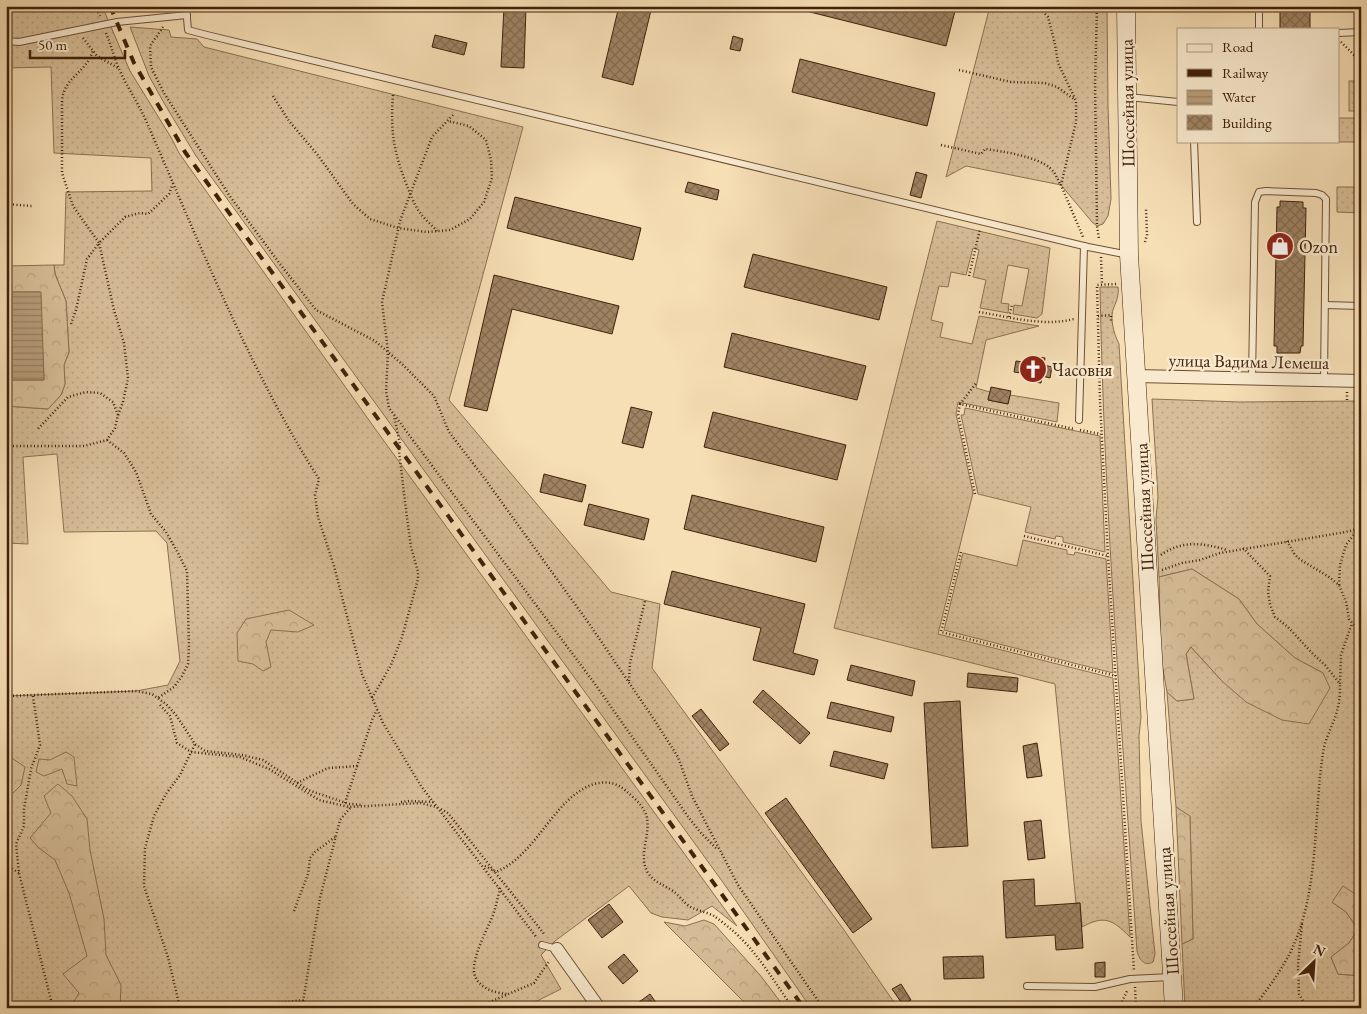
<svg xmlns="http://www.w3.org/2000/svg" width="1367" height="1014" font-family="'EB Garamond',serif">
	<defs>
		<pattern id="grass-dots" width="8" height="8" patternUnits="userSpaceOnUse" patternTransform="scale(1.25)"><rect width="8" height="8" fill="#d7be98"/><path d="M2 2h.1M6 6h.1" fill="none" stroke="#baa382" stroke-width="1.8" stroke-linecap="round"/></pattern>
		<pattern id="forest-crowns" width="20" height="18" patternUnits="userSpaceOnUse" patternTransform="scale(1.25)"><rect width="20" height="18" fill="#d7be98"/><path d="M2 6a3 3 0 1 1 6 0M12 15a3 3 0 1 1 6 0" fill="none" stroke="#baa382"/></pattern>
		<pattern id="water-rules" width="6" height="5" patternUnits="userSpaceOnUse" patternTransform="scale(1.25)"><rect width="6" height="5" fill="#b89e7b"/><path d="M0 2.5h6" fill="none" stroke="#978063"/></pattern>
		<pattern id="building-cross-hatch" width="8" height="8" patternUnits="userSpaceOnUse" patternTransform="scale(1.25)"><rect width="8" height="8" fill="#9f8363"/><path d="M0 0l8 8M0 8l8-8" fill="none" stroke="#836b50"/></pattern>
	</defs>
	<rect width="100%" height="100%" fill="#f6deb5"/>
	<filter id="stains"><feTurbulence type="fractalNoise" baseFrequency=".004" numOctaves="4"/><feColorMatrix values="0 0 0 0 .2 0 0 0 0 .09 0 0 0 0 .02 0 0 0 .5 -.17"/></filter>
	<radialGradient id="worn" r=".72"><stop offset=".6" stop-color="#630" stop-opacity="0"/><stop offset="1" stop-color="#630" stop-opacity=".3"/></radialGradient>
	<!-- grass -->
	<g fill="url(#grass-dots)" stroke="#8c7051">
		<path d="M6,6H102L130,71L172,139L179,153L376,430L737,926L712,906L688,920L662,917L651,913L629,886L555,941L541,955L561,989L523,1008H6V696L136,691L168,685L180,661L167,543L156,531L64,532L57,454L23,457L28,544L6,543V406L48,409L61,395L65,384L64,365L69,352L66,301L55,274L54,265H64L66,192L152,191L151,158L54,153L51,67L6,68Z"/>
		<path d="M990,6H1107L1108,106L1111,199L1108,216L1103,224L1097,226L1092,222L1061,185L966,166L946,177Z"/>
		<path d="M130,27L169,30L171,37L197,39L204,47L523,127L449,400L611,592L660,604L652,668L844,930L898,1008H811L722,881L196,156L164,103L149,76Z"/>
		<rect x="1349" y="81" width="12" height="30"/>
		<rect x="1339" y="118" width="22" height="24"/>
		<path d="M1337,187H1361V213L1337,212Z"/>
		<path d="M937,221L1050,248L1042,314L1037,318L1013,314L1014,305L1022,306L1029,269L1008,265L1001,303L1009,304L1008,313L980,308L986,280L973,277L979,250L973,248L966,275L951,272L948,287L939,286L931,320L943,323L940,337L972,344L979,316L1039,326L986,340L976,388L990,392L988,400L1008,404L1010,395L1059,403L1057,422L958,402L956,414L973,493L938,634L1113,678L1130,937C1112,919 1104,915 1082,927L1080,903H1076L1055,684L834,628Z"/>
		<path d="M1100,287H1118C1119,295 1117,300 1114,307C1109,318 1114,334 1119,344L1141,717L1139,736L1141,821L1155,954L1153,962C1144,967 1139,959 1137,951C1122,730 1104,509 1100,287Z"/>
		<path d="M1152,399L1240,402L1361,401V900L1355,894L1332,902L1346,912L1358,929L1349,943L1331,957L1338,974L1361,976V1008H1185L1182,944L1193,939L1190,817L1176,807L1167,692L1177,701L1194,699L1186,654L1191,647L1222,681L1323,673L1295,658L1257,624L1239,599L1192,569L1159,577L1156,519L1158,497Z"/>
		<path d="M965,408L1100,436L1105,552L1063,542V537L1056,536L1055,539L1025,532L1031,507L978,494L961,415H964Z"/>
		<path d="M1023,540L1067,550V554L1074,555L1075,552L1106,559L1113,673L944,630L963,553L1017,566Z"/>
	</g>
	<!-- forest -->
	<g fill="url(#forest-crowns)" stroke="#8c7051">
		<path d="M54,265L55,274L66,301L69,352L64,365L65,384L61,395L48,409L6,406V380H44L40,292H6V266Z"/>
		<path d="M1192,569L1239,599L1257,624L1295,658L1323,673L1330,688L1309,724L1282,720L1246,702L1222,681L1191,647L1186,654L1194,699L1177,701L1167,692L1161,658L1159,577Z"/>
		<path d="M289,610L314,625L298,632L271,630L266,642L271,667L263,671L253,664L238,661L237,633L246,619Z"/>
		<path d="M66,752L74,757L77,786L67,784L62,769L44,776L36,772L39,759L50,760Z"/>
		<path d="M6,754L25,767L21,785L13,793L6,788Z"/>
		<path d="M58,784L72,796L87,819L90,850L104,919L106,955L121,985L120,1008H70L79,993L63,974L87,956L69,893L55,860L39,848L30,838L51,813L44,796Z"/>
		<path d="M1176,807L1190,816L1193,939L1182,944Z"/>
		<path d="M1343,886L1355,894L1361,900V976L1338,974L1331,957L1349,943L1358,929L1346,912L1332,902Z"/>
		<path d="M704,920L714,924L760,975L785,1008H750L664,922L685,926Z"/>
	</g>
	<!-- water -->
	<path fill="url(#water-rules)" stroke="#886c4e" d="M6,292H41L44,380H6Z"/>
	<!-- building -->
	<g fill="url(#building-cross-hatch)" stroke="#40210a">
		<path d="M504,6H526L524,68L501,67Z"/>
		<path d="M619,6H652L633,85L602,77Z"/>
		<path d="M802,6H935L955,11L946,46L802,10Z"/>
		<rect x="1280" y="6" width="30" height="23"/>
		<path d="M435,35L467,43L464,55L432,47Z"/>
		<path d="M733,36L743,39L740,51L730,49Z"/>
		<path d="M800,59L935,93L927,126L792,92Z"/>
		<path d="M916,172L927,175L921,198L910,195Z"/>
		<path d="M688,182L719,190L717,200L685,192Z"/>
		<path d="M515,197L641,228L633,260L507,228Z"/>
		<path d="M1280,201L1303,202V208H1306L1303,346H1301L1300,353H1277V346H1274L1277,207H1280Z"/>
		<path d="M753,254L887,287L879,320L744,287Z"/>
		<path d="M494,275L619,306L612,334L512,309L487,411L464,406Z"/>
		<path d="M732,333L866,366L857,400L724,367Z"/>
		<path d="M1031,356L1045,358L1044,365L1052,367L1050,378L1042,376L1041,383L1027,381L1028,374L1014,372L1016,361L1030,363Z"/>
		<path d="M991,387L1011,391L1008,404L988,400Z"/>
		<path d="M631,407L652,412L643,448L622,443Z"/>
		<path d="M713,412L846,445L837,480L704,447Z"/>
		<path d="M544,474L586,485L582,502L540,492Z"/>
		<path d="M692,495L824,527L816,562L684,529Z"/>
		<path d="M589,504L649,519L644,540L584,525Z"/>
		<path d="M672,571L805,604L793,653L818,660L814,675L753,660L761,628L664,604Z"/>
		<path d="M851,665L915,681L912,696L847,680Z"/>
		<path d="M968,673L1018,678L1017,692L967,687Z"/>
		<path d="M763,690L810,733L800,744L753,702Z"/>
		<path d="M960,701L968,846L932,848L924,703Z"/>
		<path d="M831,702L894,717L891,732L827,718Z"/>
		<path d="M701,709L729,744L720,751L692,716Z"/>
		<path d="M1037,743L1042,776L1027,778L1023,746Z"/>
		<path d="M834,751L888,764L884,779L830,766Z"/>
		<path d="M786,798L872,919L853,933L765,813Z"/>
		<path d="M1041,820L1045,858L1028,860L1024,822Z"/>
		<path d="M1034,879L1035,906L1080,903L1083,948L1056,950L1055,935L1006,938L1003,881Z"/>
		<path d="M609,904L623,922L602,938L588,920Z"/>
		<path d="M624,954L638,971L623,984L608,967Z"/>
		<path d="M983,956L984,978L944,979L943,957Z"/>
		<path d="M1105,962V977H1095V963Z"/>
		<path d="M901,984L911,1000L903,1005L892,989Z"/>
		<path d="M650,994L660,1008H631Z"/>
	</g>
	<g fill="none" stroke-linecap="round" stroke-linejoin="round">
		<!-- service casing -->
		<g stroke="#6e5035" stroke-width="8">
			<g id="service">
				<path d="M186,6L188,30L207,35L1088,247L1129,255"/>
				<path d="M1259,29V6"/>
				<path d="M1338,33L1361,32"/>
				<path d="M6,41L19,42L117,22L187,15"/>
				<path d="M1128,97L1178,102"/>
				<path d="M1194,141L1197,222"/>
				<path d="M1325,305L1361,306"/>
				<path d="M1252,379L1255,202L1259,192L1266,191L1316,193L1322,195L1326,199L1324,380"/>
				<path d="M1079,420L1084,246"/>
				<path d="M542,945L557,949"/>
				<path d="M1027,986L1095,987L1130,979L1171,977"/>
			</g>
		</g>
		<!-- minor casing -->
		<g stroke="#6e5035" stroke-width="14">
			<g id="minor">
				<path d="M1136,376L1361,381"/>
				<path d="M557,949L599,1008"/>
			</g>
		</g>
		<!-- secondary casing -->
		<g stroke="#40210a" stroke-width="19">
			<path id="secondary" d="M1126,6L1129,255L1174,1008"/>
		</g>
		<!-- path -->
		<g stroke="#40210a" stroke-width="2.5" stroke-dasharray="1 2.5" stroke-linecap="butt">
			<path d="M95,6L100,16"/>
			<path d="M1038,6L1048,17L1055,44L1058,63L1076,101V122L1061,185L1083,237"/>
			<path d="M1097,6L1095,84L1097,226L1099,239"/>
			<path d="M163,27L150,46L151,67L164,93L229,195L280,264L316,310L375,341L402,364L434,396L449,432L485,479L590,625L655,721L678,757L692,796L738,885L823,1008"/>
			<path d="M106,33C111,45 114,57 119,69C127,87 139,104 147,123C200,244 248,367 319,479L315,495L318,517L334,566L362,674L383,723L421,786L537,938"/>
			<path d="M83,38L97,56L118,68"/>
			<path d="M1341,42L1354,55L1361,56"/>
			<path d="M959,70L1011,82L1045,83L1057,87L1074,99"/>
			<path d="M393,95C390,131 394,153 407,186C411,195 415,207 421,214C425,220 432,225 437,231"/>
			<path d="M273,96L289,121L317,154L353,204L370,219L398,228L427,232L450,230L470,219L484,202L492,178L491,160L486,140L469,126L448,121"/>
			<path d="M453,115L432,137L400,221L391,262L382,302L388,352L386,391L389,408L595,684L689,818L701,833L716,848"/>
			<path d="M941,145L981,154L985,149C1002,151 1038,157 1050,168C1055,172 1057,178 1060,184"/>
			<path d="M6,204L32,206"/>
			<path d="M1145,242L1147,235L1146,209"/>
			<path d="M1101,257L1102,284"/>
			<path d="M969,276L980,229"/>
			<path d="M1116,284L1097,285L1100,401L1108,556L1134,971"/>
			<path d="M979,312C1010,317 1044,327 1074,319"/>
			<path d="M1098,316L1111,315V323"/>
			<path d="M1009,317L1012,305"/>
			<path d="M71,324L76,310L87,259L99,243L73,206L62,173V101C64,77 85,74 93,51"/>
			<path d="M1347,400V392"/>
			<path d="M960,404L977,382"/>
			<path d="M118,415L123,402L128,378L124,343L114,310L99,243L125,217L140,213L148,214L169,194L172,186"/>
			<path d="M1080,430L1101,434"/>
			<path d="M107,440L124,453L136,472L151,514L166,532L178,553L187,571L189,646L188,664L182,676L174,687L158,698"/>
			<path d="M6,446H84L107,440L115,428L118,415L113,402L100,393L86,392L68,397L37,430"/>
			<path d="M975,494L958,414L960,404L1074,429"/>
			<path d="M1024,536L1108,556"/>
			<path d="M1287,541L1295,555L1301,560L1329,577L1339,585L1346,602L1349,619L1361,634"/>
			<path d="M1243,548L1270,576L1268,592L1270,604L1275,617L1288,627L1312,653L1325,665L1340,684L1341,655L1352,623"/>
			<path d="M961,552L941,632L1116,676"/>
			<path d="M1161,555C1181,540 1204,543 1227,550"/>
			<path d="M1162,570L1182,563L1200,560L1220,553L1346,532L1361,528"/>
			<path d="M1339,585L1340,565L1346,545L1358,529"/>
			<path d="M629,681L630,663L645,601"/>
			<path d="M6,696L136,691L152,694L166,704L176,715L195,744L205,751L242,755L263,760L308,790L349,804L363,805"/>
			<path d="M33,696L40,745L31,769L24,809V826L16,844L19,873L53,1008"/>
			<path d="M372,698L391,665L402,637L418,579V572L411,547L406,510L399,451L400,444L394,416"/>
			<path d="M160,705L170,716L177,743L191,752L240,757L269,769L319,800L349,807L421,803L436,807"/>
			<path d="M297,783L328,768L358,766"/>
			<path d="M401,802L410,801L433,802"/>
			<path d="M345,803L372,720L377,710"/>
			<path d="M441,809L448,813L545,935"/>
			<path d="M6,865L19,873"/>
			<path d="M485,866L496,872C537,855 554,797 594,784C606,781 616,782 626,791C632,796 640,803 644,810C655,829 636,854 648,873C655,883 664,885 673,891C679,895 683,902 689,906C697,911 707,912 714,916C720,920 727,926 732,930C757,951 774,982 793,1008"/>
			<path d="M500,888C498,897 496,906 493,915C487,930 473,955 474,971C475,987 494,993 507,994"/>
			<path d="M294,911L308,874L310,858L315,852L335,837"/>
			<path d="M1302,924L1298,965L1299,994L1307,1008"/>
			<path d="M1135,987L1136,1008"/>
			<path d="M180,1008L168,957L144,886L145,848L154,816L166,794L180,775L195,744"/>
			<path d="M258,1008L269,1004L304,1000"/>
			<path d="M302,1008L320,898L340,820L351,807"/>
			<path d="M476,1008L534,983L550,960"/>
			<path d="M1119,1008L1128,989"/>
			<path d="M1253,1008C1267,990 1281,971 1291,951C1320,890 1313,818 1323,753C1325,737 1335,722 1338,707C1340,699 1340,691 1340,684"/>
		</g>
		<!-- service -->
		<use href="#service" stroke="#f9eacf" stroke-width="6"/>
		<!-- minor -->
		<use href="#minor" stroke="#f9eacf" stroke-width="12"/>
		<!-- secondary -->
		<use href="#secondary" stroke="#f9eacf" stroke-width="18"/>
		<!-- rail -->
		<path stroke="#40210a" stroke-width="4" stroke-dasharray="9 9" stroke-linecap="butt" d="M110,6L134,63L185,152L804,1008"/>
	</g>
	<!-- icons -->
	<defs>
		<g id="shop-disc" transform="scale(1.4375)"><circle r="9.5" fill="#8f2418" stroke="#f9eacf"/><path d="M-5-2.5h2.3a2.7 3.5 0 0 1 5.4 0H5L5.5 6h-11ZM-1.5-2.5h3a1.5 2.3 0 0 0-3 0Z" fill="#fff"/></g>
		<g id="church-disc" transform="scale(1.4375)"><circle r="9.5" fill="#8f2418" stroke="#f9eacf"/><path d="M-1.2-6h2.4v3.5h3.3v2.4h-3.3V6h-2.4V-.1h-3.3v-2.4h3.3Z" fill="#fff"/></g>
	</defs>
	<g fill-rule="evenodd">
		<use href="#shop-disc" x="1280" y="246"/>
		<use href="#church-disc" x="1033" y="369"/>
	</g>
	<g text-anchor="middle" dominant-baseline="central" stroke-width="5" stroke-linejoin="round" paint-order="stroke">
		<!-- street labels -->
		<g font-size="18" fill="#40210a" stroke="#f9eacf">
			<text transform="translate(1127 103) rotate(-91)">Шоссейная улица</text>
			<text transform="translate(1249 361) rotate(1)">улица Вадима Лемеша</text>
			<text transform="translate(1144 507) rotate(-93)">Шоссейная улица</text>
			<text transform="translate(1168 911) rotate(-94)">Шоссейная улица</text>
		</g>
		<!-- poi labels -->
		<g font-size="18" fill="#40210a" stroke="#f9eacf" text-anchor="start">
			<text x="1299" y="246">Ozon</text>
			<text x="1052" y="369">Часовня</text>
		</g>
	</g>
	<!-- margin -->
	<rect width="1367" height="1014" fill="none" stroke="#f6deb5" stroke-width="25"/>
	<rect x="8" y="8" width="1352" height="999" fill="none" stroke="#40210a" stroke-width="2.5"/>
	<rect x="12" y="12" width="1342" height="989" fill="none" stroke="#40210a"/>
	<!-- legend -->
	<rect x="1177" y="28" width="162" height="115" fill="#f9eacf" stroke="#af9a80"/>
	<rect x="1187" y="44" width="25" height="8" fill="#f9eacf" stroke="#af9a80"/>
	<text x="1222" y="52" font-size="15" fill="#40210a">Road</text>
	<rect x="1187" y="69" width="25" height="8" fill="#40210a" stroke="#af9a80"/>
	<text x="1222" y="78" font-size="15" fill="#40210a">Railway</text>
	<rect x="1187" y="90" width="25" height="15" fill="url(#water-rules)" stroke="#af9a80"/>
	<text x="1222" y="102" font-size="15" fill="#40210a">Water</text>
	<rect x="1187" y="115" width="25" height="15" fill="url(#building-cross-hatch)" stroke="#af9a80"/>
	<text x="1222" y="128" font-size="15" fill="#40210a">Building</text>
	<!-- north arrow -->
	<g transform="translate(1314 962) rotate(25)" stroke="#f9eacf" stroke-width="4" paint-order="stroke">
	<path d="M0-4L9 19L0 12L-9 19Z" fill="#40210a"/>
	<text y="-8" font-size="14" font-weight="bold" text-anchor="middle" fill="#40210a">N</text>
	</g>
	<!-- scale -->
	<path d="M30 50v8h95v-8" fill="none" stroke="#40210a" stroke-width="2.5"/>
	<text x="38" y="50" font-size="15" fill="#40210a" stroke="#f9eacf" stroke-width="4" paint-order="stroke">50 m</text>
	<rect width="100%" height="100%" filter="url(#stains)"/>
	<rect width="100%" height="100%" fill="url(#worn)"/>
</svg>
